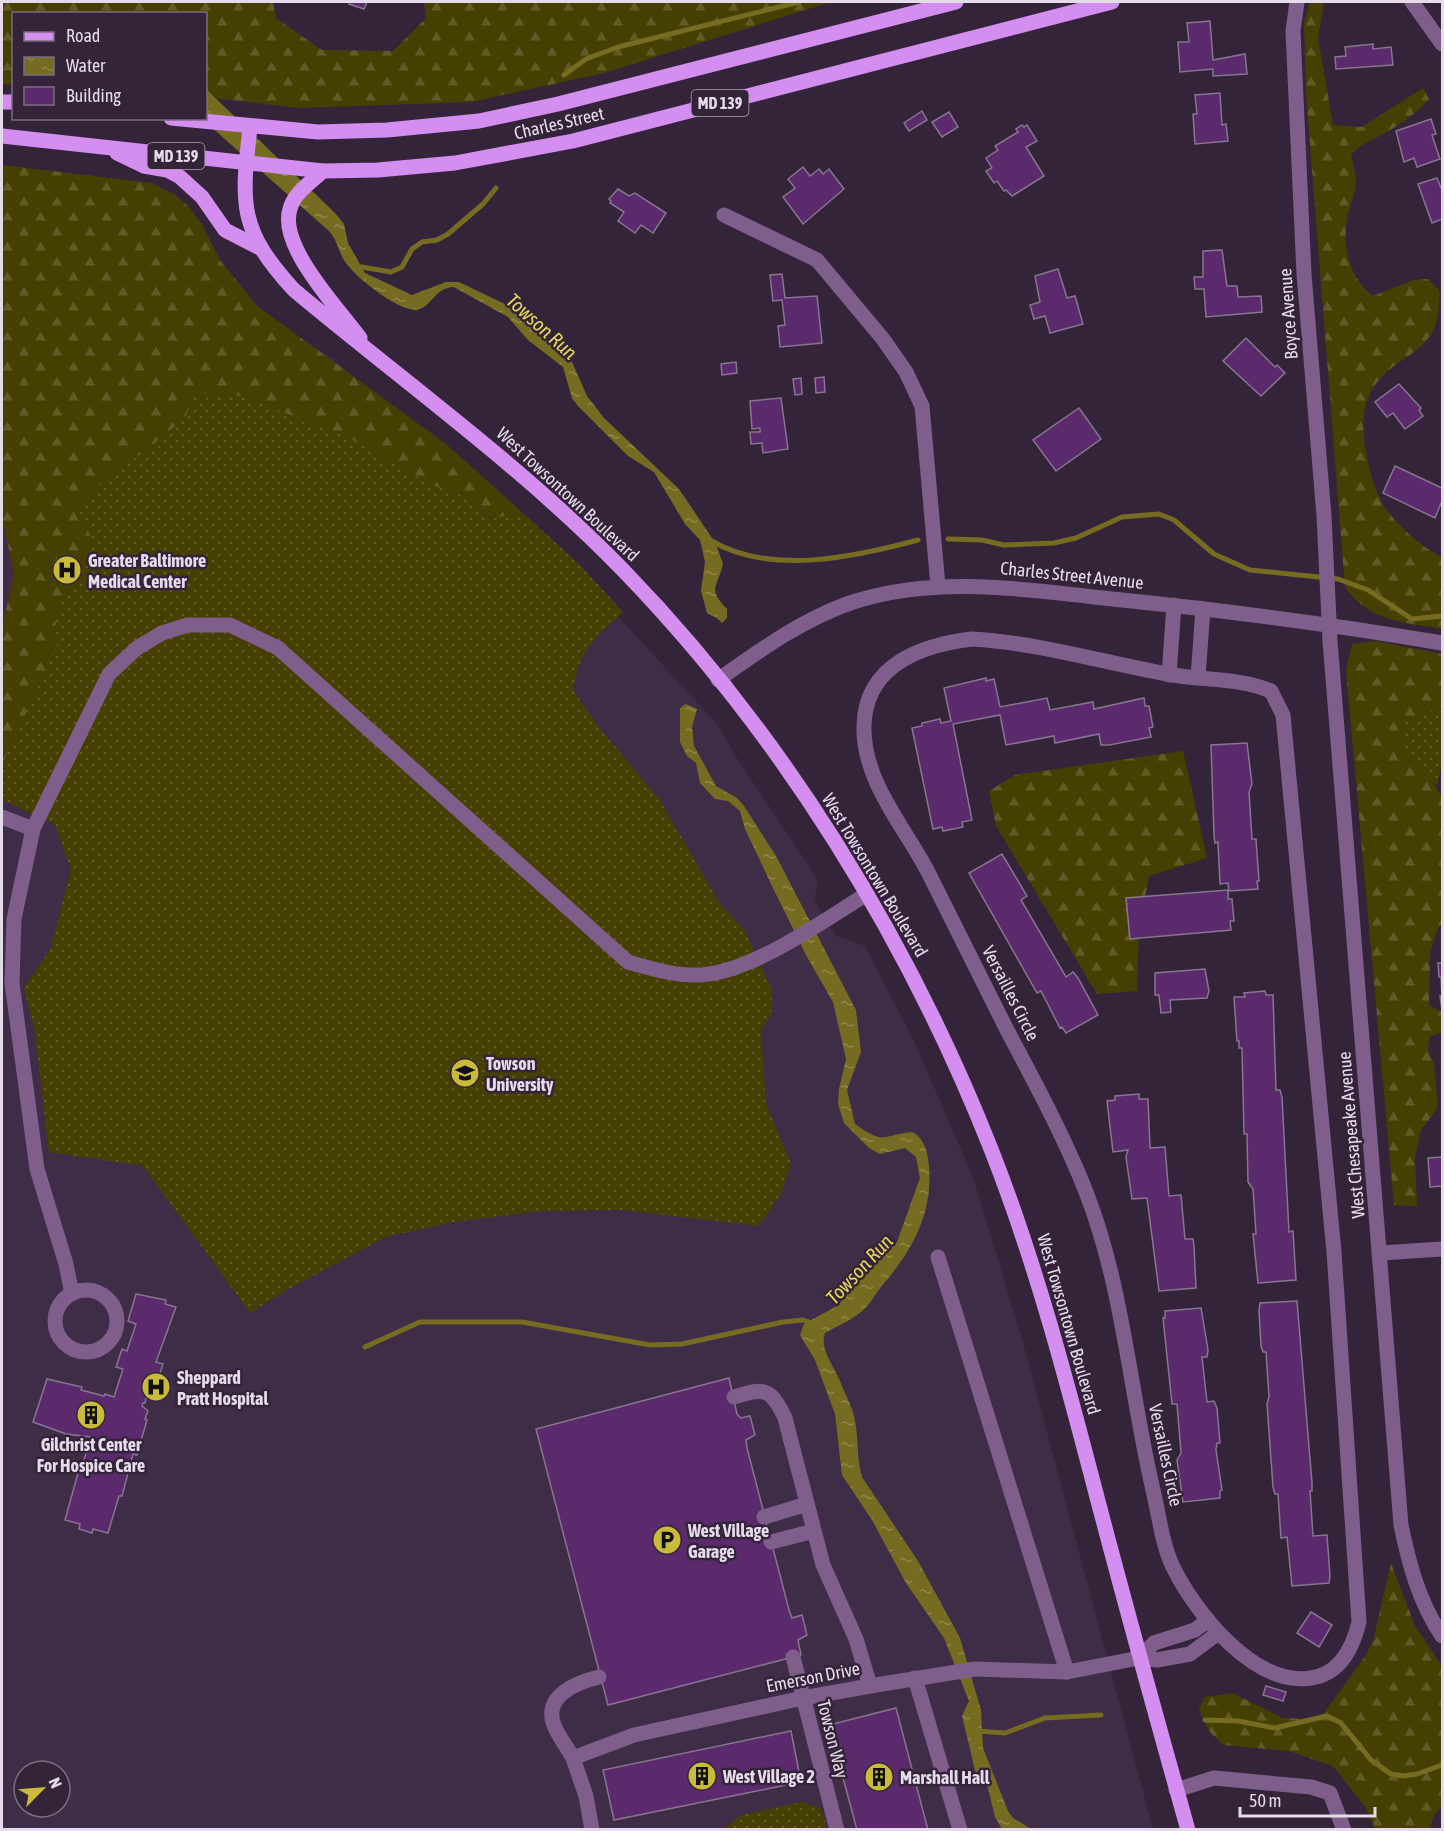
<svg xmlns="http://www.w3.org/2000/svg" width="1444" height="1831" font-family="'Asap Condensed',sans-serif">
	<defs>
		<pattern id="grass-dots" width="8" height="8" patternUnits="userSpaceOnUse" patternTransform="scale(1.5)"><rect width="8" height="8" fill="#463f02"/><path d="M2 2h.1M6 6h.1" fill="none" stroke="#615a27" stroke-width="1.8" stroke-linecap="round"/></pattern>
		<pattern id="forest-firs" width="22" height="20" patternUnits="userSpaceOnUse" patternTransform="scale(1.5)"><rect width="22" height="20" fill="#463f02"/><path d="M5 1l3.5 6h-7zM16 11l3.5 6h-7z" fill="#615a27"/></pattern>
		<pattern id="water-ripples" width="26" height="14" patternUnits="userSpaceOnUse" patternTransform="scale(1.5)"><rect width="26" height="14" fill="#766c21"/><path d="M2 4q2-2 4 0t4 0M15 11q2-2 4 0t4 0" fill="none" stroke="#90874c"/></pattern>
	</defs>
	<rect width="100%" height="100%" fill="#34243a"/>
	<!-- built -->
	<path fill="#3f2c47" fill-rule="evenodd" d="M2,165L151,183L174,194L201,223L220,260L256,305L277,323L333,359L572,566L717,724L738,760L815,875L818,883L814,900L836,936L865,946L914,1041L973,1177L1022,1339L1153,1829H2ZM24,1771H60V1807H24Z"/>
	<!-- grass -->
	<g fill="url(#grass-dots)">
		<path d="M195,393L242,396L347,437L432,485L466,497L491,519L522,512L580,565L623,612C594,640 580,648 573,690L597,725L660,800L720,904L744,929L772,990L771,1015L761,1030L766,1104L791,1163L781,1194L759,1226L622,1210L543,1211L454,1222L386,1237L285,1291L250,1313L143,1166L49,1152L34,1026L24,988L50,950L71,870L55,824L2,800V764L57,646L55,616L93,543L79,512L99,483L145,451L185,418Z"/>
		<path d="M1431,711L1442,712V763L1437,786L1422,772L1401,745L1405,722Z"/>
		<path d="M801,1802L821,1808L827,1829H723L741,1815Z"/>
	</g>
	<!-- forest -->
	<g fill="url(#forest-firs)">
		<path d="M2,2H273L276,18L322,50L393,51L426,18L424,2H831L604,73L471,102L298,108L206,97V14H14L13,85L2,84Z"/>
		<path d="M1310,2H1324L1318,38L1333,125L1362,127L1423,88L1429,99C1417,113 1400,125 1383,134C1370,141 1361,144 1351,155C1353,164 1356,174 1356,183C1355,195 1349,208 1347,220C1342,246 1350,280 1373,296L1413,280L1428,279L1439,290C1444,362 1390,348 1368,398C1356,424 1370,487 1386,509C1398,526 1424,549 1442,557V629C1404,622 1369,622 1345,587L1306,94L1304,23Z"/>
		<path d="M2,165L151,183L174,194L188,206L201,223L220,260L256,305L446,444L522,512L492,519L466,497L432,485L347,437L242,396L195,393L185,418L145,451L99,483L79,512L94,543L55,616L57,646L2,764V627L14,575L2,515Z"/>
		<path d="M1376,641L1442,654V712L1431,711L1405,722L1401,745C1414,762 1434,779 1442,798V925L1439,926L1430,952L1429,1005L1442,1012V1033L1430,1036L1428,1050L1434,1064L1438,1108L1421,1130L1415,1157L1417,1206L1394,1205L1346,670L1352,644Z"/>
		<path d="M1183,751L1207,858L1149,876L1139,929L1137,991L1097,994L996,826L989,791L1015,775Z"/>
		<path d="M1391,1563L1415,1626L1442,1666V1807C1435,1812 1431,1820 1431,1829H1375L1366,1808L1333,1766L1289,1751L1223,1745L1209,1731L1199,1710L1204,1697L1232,1693L1283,1718L1312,1719L1324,1713L1366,1655L1373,1641Z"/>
	</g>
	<!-- water -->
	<g fill="url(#water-ripples)">
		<path d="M206,89L335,213L344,224L348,243L365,273L412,295L446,282H459L513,308L533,325L543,338L564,344L587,396L604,418L679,489L716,544L723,564C717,589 707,588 727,609V618L722,623L717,618L707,613L701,591L705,562L700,540L685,524L654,472L628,456L578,406L572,398L563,367L528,340L508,317L454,287C435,288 432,305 420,309C403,316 352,275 344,260C338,250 337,240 329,231L202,119L206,118Z"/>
		<path d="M686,704L697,709L692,727L694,746L716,786L737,798L744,806L776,856L856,1010L861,1052L847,1090L855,1124C885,1145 879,1136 912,1132C925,1138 928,1154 929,1167C933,1215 911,1252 881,1287C874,1296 869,1306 861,1312C850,1321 837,1326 825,1333C819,1349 834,1366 840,1381C844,1392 851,1404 854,1416C859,1436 856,1456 862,1477L918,1561L960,1638L981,1710L983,1748L1008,1811L1013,1818L1031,1829H1002L995,1817L988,1788L975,1771L971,1753L962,1716L969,1701L944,1638L906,1583L872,1520L842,1475L835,1414L815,1360L800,1335L804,1324L837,1306L857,1282L897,1242L920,1178L916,1157L905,1148L880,1154L869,1148L844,1123L838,1104L839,1089L846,1059L833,1002L806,955L772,886L745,829L740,811L728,801L715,799L700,783L696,763L687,756L680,742V708Z"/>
	</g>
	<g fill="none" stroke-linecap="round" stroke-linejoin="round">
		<!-- stream -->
		<g stroke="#766c21" stroke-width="5">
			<path d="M564,75L586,59L618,47L799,2"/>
			<path d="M356,266L391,272L402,267L412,249L422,242L437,240L448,234L483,204L496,188"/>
			<path d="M948,539L982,540L1004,545L1054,543L1076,538L1122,517L1159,514L1174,520L1214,554L1250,570L1338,579L1368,590L1412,619L1442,616"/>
			<path d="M710,540C769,576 855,557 918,540"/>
			<path d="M365,1347L420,1322H522L650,1345L682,1344L783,1322L803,1320L812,1323"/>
			<path d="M1205,1720L1238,1721L1275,1728L1327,1716L1341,1723L1371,1760L1391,1774L1403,1776L1417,1774L1442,1765"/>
			<path d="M977,1731L1005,1733L1045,1718L1101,1715"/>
		</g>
	</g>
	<!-- building -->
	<g fill="#5b2a6d" stroke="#87748f" stroke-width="1.5">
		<path d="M350,2H367L364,9L349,4Z"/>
		<path d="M1210,21L1213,60L1245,54L1247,74L1213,76V69L1180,72L1178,42H1189L1187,23Z"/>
		<path d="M1373,44V49L1391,47L1393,65L1336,69L1335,57L1346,56L1345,47Z"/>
		<path d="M1220,93L1222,125L1226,124L1228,141L1195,144L1193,114H1197L1195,95Z"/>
		<path d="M922,111L927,120L909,131L904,123Z"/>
		<path d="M949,112L958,127L942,137L932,122Z"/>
		<path d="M1431,119L1436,134L1432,135L1440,159L1417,167L1414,158L1404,162L1396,131Z"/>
		<path d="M1022,125L1024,127L1027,125L1037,141L1026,147L1044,176L1012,196L1006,190L1004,191L997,181L994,183L986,171L992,168L986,158L998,150L995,146L1018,132L1016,129Z"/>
		<path d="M803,167L810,176L819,169L823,174L829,169L844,189L803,224L783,197L795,188L788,179Z"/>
		<path d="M1437,178L1442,190V219L1432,223L1418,184Z"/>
		<path d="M618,189L629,196L635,193L666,213L653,233L641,225L635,233L618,221L624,212L610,203L611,201L609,199Z"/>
		<path d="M1222,250L1227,286H1237L1238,297L1261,296L1262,312L1206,317L1204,289H1195L1194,277H1203V251Z"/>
		<path d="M1058,269L1067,298L1075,296L1083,324L1050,333L1045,316L1034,319L1030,305L1040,302L1035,276Z"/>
		<path d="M782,274L785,298L817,296L822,343L780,347L778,326L785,325L782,300L773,301L770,275Z"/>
		<path d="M1246,338L1275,367L1277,365L1285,373L1261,396L1223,361Z"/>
		<path d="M736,362L737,373L722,375L721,364Z"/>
		<path d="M824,377L825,392L816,393L815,378Z"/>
		<path d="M801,378L802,394L795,395L793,379Z"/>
		<path d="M1399,384L1421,408L1419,410L1423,416L1405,429L1393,413L1387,417L1375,402Z"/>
		<path d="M781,398L788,449L763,453L762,443L751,444L750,432H760V428L752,429L750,401Z"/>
		<path d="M1079,408L1101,439L1056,471L1033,440Z"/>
		<path d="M1395,466L1442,488V501L1435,518L1383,493Z"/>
		<path d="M986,678V681L994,679L1000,707L1047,698L1050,710L1093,702L1094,709L1144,698L1145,706H1149L1153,727L1149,728L1151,737L1109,745H1101L1099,734L1055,743L1054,736L1006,745L1000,715L953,724L972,820L962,822L963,827L943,831L942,827L933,829L912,728L922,726V723L940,719L941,723L951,721L944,688Z"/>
		<path d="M1247,743L1252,784L1249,792L1252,839H1256L1259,881H1257L1258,889L1229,891L1228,883L1220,884L1218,842L1215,843L1214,836L1211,745Z"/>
		<path d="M1002,854L1027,896L1021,900L1066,977L1073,972L1078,978L1098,1015L1066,1033L1062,1027L1060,1028L1041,991L1037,993L969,873Z"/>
		<path d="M1228,890V899H1232L1234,921H1230L1231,930L1130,939L1126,898Z"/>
		<path d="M1438,963H1442V1010L1440,996H1442L1441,977H1439Z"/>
		<path d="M1205,969L1209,991L1207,998L1170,1000L1171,1012L1161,1013L1159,995H1155V973Z"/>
		<path d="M1265,991L1266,995H1273L1276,1090H1280L1282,1097L1289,1232L1293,1231L1296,1280L1258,1283L1253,1234H1256L1253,1189L1248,1182L1247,1134H1244L1242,1048H1239V1041H1237L1234,997H1245L1244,993Z"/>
		<path d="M1139,1094V1099H1148L1150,1148L1165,1147L1169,1196L1181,1195L1185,1239H1193L1194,1246L1196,1288L1159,1291L1147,1198L1132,1199L1126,1157L1128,1150L1113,1152L1107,1101L1115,1100V1096Z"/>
		<path d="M1442,1157V1186L1430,1187L1428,1158Z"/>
		<path d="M136,1294L166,1300L165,1304L176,1307L156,1362L163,1364L158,1379L151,1377L145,1403H143L142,1406L148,1411L145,1419L147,1420L137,1455L133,1454L122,1496H119L108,1533L93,1529L92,1533L79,1529L80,1524L65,1520L81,1462L83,1463L91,1437L66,1434L33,1422L47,1379L82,1387L81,1390L104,1396L105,1394L114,1397L123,1369L116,1367L122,1349L127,1351L136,1324L128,1321Z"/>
		<path d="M1297,1301L1312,1483V1491H1310L1313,1536L1327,1535L1330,1576L1329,1583L1292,1586L1287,1537L1281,1538L1278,1494H1275L1273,1487L1267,1404L1269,1397L1266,1352H1263L1261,1346L1259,1311L1260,1303Z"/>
		<path d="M1201,1308L1208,1350L1207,1357H1202L1207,1402L1214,1401L1217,1408L1220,1443H1217L1216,1450L1222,1490L1220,1491V1498L1183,1502L1177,1460L1181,1453L1177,1404H1172L1163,1318H1165V1311Z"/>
		<path d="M729,1378L737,1414L741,1418L750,1416L755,1435L746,1440L747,1448L789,1610L792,1618L802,1615L807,1635L798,1640L801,1655L608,1705L536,1429Z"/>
		<path d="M1311,1612L1332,1625L1319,1647L1297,1633Z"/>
		<path d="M1266,1686L1286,1692L1283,1701L1263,1695Z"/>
		<path d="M896,1708L928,1830H857L829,1725Z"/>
		<path d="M791,1731L801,1782L614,1820L603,1770Z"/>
	</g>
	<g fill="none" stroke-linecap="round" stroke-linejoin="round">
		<!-- minor -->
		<g stroke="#7f5e8c" stroke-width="15">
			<path d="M1297,2L1293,31L1304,274L1324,516L1330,641L1401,1525C1409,1564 1419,1602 1442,1636"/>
			<path d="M1412,2L1442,44"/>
			<path d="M724,215L817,260L883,339L906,372L922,406L938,586"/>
			<path d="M972,639C1040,643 1101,662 1167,674C1202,681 1238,677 1271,691L1283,715L1334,1252L1359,1622C1353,1647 1340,1674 1311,1678C1254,1687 1195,1612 1173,1567C1162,1544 1159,1515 1153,1490C1130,1392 1123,1286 1086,1192C1064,1136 1035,1083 1007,1030C980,977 954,923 927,870C903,825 862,779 864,725C866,664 922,645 972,639Z"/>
			<path d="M1169,675L1174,605"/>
			<path d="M1198,677L1203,609"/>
			<path d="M718,680C760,650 806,617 856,601C943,574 1034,591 1122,600C1230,611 1336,625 1442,643"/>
			<path d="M2,817L33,829"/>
			<path d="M1381,1253L1442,1249"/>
			<path d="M938,1257L1067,1672"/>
			<circle cx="86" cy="1321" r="31"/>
			<path d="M72,1294L66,1264L37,1169L12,983L14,919L33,829L109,674L137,648L162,633L188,625H230L278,648L628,962C652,969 675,976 701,975C754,971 821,922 867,894"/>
			<path d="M734,1397C764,1387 771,1388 785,1418L823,1565L856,1639L870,1686"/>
			<path d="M764,1517L807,1504"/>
			<path d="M771,1542L814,1531"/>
			<path d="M793,1657L837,1830"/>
			<path d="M1139,1658L1154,1643L1195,1630L1208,1620"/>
			<path d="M915,1678L960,1830"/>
			<path d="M573,1758C567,1747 558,1736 554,1725C542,1696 578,1682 599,1677"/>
			<path d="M1176,1790L1214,1778L1311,1787L1330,1793L1344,1830"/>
			<path d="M592,1830L586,1796L573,1758L634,1735L803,1698L870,1686L975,1669L1067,1672L1139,1658L1157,1660L1190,1654L1218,1633"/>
		</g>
		<!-- major -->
		<g stroke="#d38eef" stroke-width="15">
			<path d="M2,102H14"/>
			<path d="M171,118L318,132L387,130L479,121L558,104L956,2"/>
			<path d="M250,128C241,205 239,230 294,290C404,382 522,466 623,570C782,734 907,937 991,1149C1036,1263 1067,1382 1098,1501C1127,1611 1157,1720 1188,1830"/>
			<path d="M2,136L323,171L378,170L455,163L573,141L1112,2"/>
			<path d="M117,153L144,166L167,170L180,177L202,197L225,230L260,248"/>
			<path d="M323,171C311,182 294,193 290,209C278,246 339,309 360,338"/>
		</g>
	</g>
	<!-- icons -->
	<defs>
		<g id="hospital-disc" transform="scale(1.5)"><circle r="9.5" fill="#caba3a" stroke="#34243a"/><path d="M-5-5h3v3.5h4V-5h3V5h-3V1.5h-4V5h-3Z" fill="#111"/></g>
		<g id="university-disc" transform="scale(1.5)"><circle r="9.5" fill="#caba3a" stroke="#34243a"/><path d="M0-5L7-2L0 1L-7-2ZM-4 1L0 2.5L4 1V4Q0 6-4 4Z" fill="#111"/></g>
		<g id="building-disc" transform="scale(1.5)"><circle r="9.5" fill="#caba3a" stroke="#34243a"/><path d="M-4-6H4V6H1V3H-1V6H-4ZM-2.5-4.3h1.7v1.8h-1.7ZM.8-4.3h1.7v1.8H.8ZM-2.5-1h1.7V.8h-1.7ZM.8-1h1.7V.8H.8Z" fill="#111"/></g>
		<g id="parking-disc" transform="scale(1.5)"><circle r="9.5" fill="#caba3a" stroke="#34243a"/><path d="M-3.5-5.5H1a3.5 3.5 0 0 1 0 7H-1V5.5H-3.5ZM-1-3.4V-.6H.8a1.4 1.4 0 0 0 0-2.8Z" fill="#111"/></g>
	</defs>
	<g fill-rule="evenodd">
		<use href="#hospital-disc" x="67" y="570"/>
		<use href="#university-disc" x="465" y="1073"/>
		<use href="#hospital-disc" x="156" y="1387"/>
		<use href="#building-disc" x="91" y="1415"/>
		<use href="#parking-disc" x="667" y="1540"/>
		<use href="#building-disc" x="702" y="1776"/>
		<use href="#building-disc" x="879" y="1777"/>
	</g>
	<g text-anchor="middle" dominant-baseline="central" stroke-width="5" stroke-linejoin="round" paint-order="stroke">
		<!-- shield labels -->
		<g fill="#34243a" stroke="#b1a4b5" stroke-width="1.5">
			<rect x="691.5" y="90" width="57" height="26" rx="4.5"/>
			<rect x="147.5" y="143" width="57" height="26" rx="4.5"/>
		</g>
		<g font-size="16" font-weight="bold" fill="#e6dbea">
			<text x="720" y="103">MD 139</text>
			<text x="176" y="156">MD 139</text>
		</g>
		<!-- street labels -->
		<g font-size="18" fill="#e6dbea" stroke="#34243a">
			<text transform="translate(559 123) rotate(-13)">Charles Street</text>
			<text transform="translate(1288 314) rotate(-94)">Boyce Avenue</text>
			<text transform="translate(568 494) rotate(43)">West Towsontown Boulevard</text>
			<text transform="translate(1072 575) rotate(6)">Charles Street Avenue</text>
			<text transform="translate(875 875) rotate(59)">West Towsontown Boulevard</text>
			<text transform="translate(1011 993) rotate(63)">Versailles Circle</text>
			<text transform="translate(1351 1135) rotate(-95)">West Chesapeake Avenue</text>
			<text transform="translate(1069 1324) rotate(74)">West Towsontown Boulevard</text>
			<text transform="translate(1166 1455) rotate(78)">Versailles Circle</text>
			<text transform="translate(813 1677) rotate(-11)">Emerson Drive</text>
			<text transform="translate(833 1739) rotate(76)">Towson Way</text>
		</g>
		<!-- poi labels -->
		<g font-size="18" font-weight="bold" fill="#e6dbea" stroke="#34243a" text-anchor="start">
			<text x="88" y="560">Greater Baltimore<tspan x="88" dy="21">Medical Center</tspan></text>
			<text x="486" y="1063">Towson<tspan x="486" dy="21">University</tspan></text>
			<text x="177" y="1377">Sheppard<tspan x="177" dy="21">Pratt Hospital</tspan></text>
			<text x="91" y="1444" text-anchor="middle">Gilchrist Center<tspan x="91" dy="21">For Hospice Care</tspan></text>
			<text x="688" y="1530">West Village<tspan x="688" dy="21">Garage</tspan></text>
			<text x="723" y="1776">West Village 2</text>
			<text x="900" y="1777">Marshall Hall</text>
		</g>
		<!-- water labels -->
		<g font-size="20" font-style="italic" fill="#e6d654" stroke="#34243a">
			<text transform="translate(542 326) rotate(42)">Towson Run</text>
			<text transform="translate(859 1269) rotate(-47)">Towson Run</text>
		</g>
	</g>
	<!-- border -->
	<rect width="1444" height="1831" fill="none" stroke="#e6dbea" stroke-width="6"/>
	<!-- legend -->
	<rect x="12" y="12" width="195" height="108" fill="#34243a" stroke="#7b6d80" stroke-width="1.5"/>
	<rect x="24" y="32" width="30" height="9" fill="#d38eef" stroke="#7b6d80" stroke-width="1.5"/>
	<text x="66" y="42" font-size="18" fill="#e6dbea">Road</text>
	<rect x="24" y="57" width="30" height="18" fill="url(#water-ripples)" stroke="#7b6d80" stroke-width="1.5"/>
	<text x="66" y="72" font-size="18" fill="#e6dbea">Water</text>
	<rect x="24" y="87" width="30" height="18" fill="#5b2a6d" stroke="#7b6d80" stroke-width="1.5"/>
	<text x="66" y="102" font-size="18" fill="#e6dbea">Building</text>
	<!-- north arrow -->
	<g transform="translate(42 1789) rotate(65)"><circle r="28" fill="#34243a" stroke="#7b6d80" stroke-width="1.5"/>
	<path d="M0-4.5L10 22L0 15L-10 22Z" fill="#caba3a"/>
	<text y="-9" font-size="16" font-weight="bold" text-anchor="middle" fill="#e6dbea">N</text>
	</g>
	<!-- scale -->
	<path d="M1240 1807v9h135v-9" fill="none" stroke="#e6dbea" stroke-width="3"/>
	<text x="1249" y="1807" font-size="18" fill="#e6dbea" stroke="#34243a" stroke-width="4.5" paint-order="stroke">50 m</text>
</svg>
